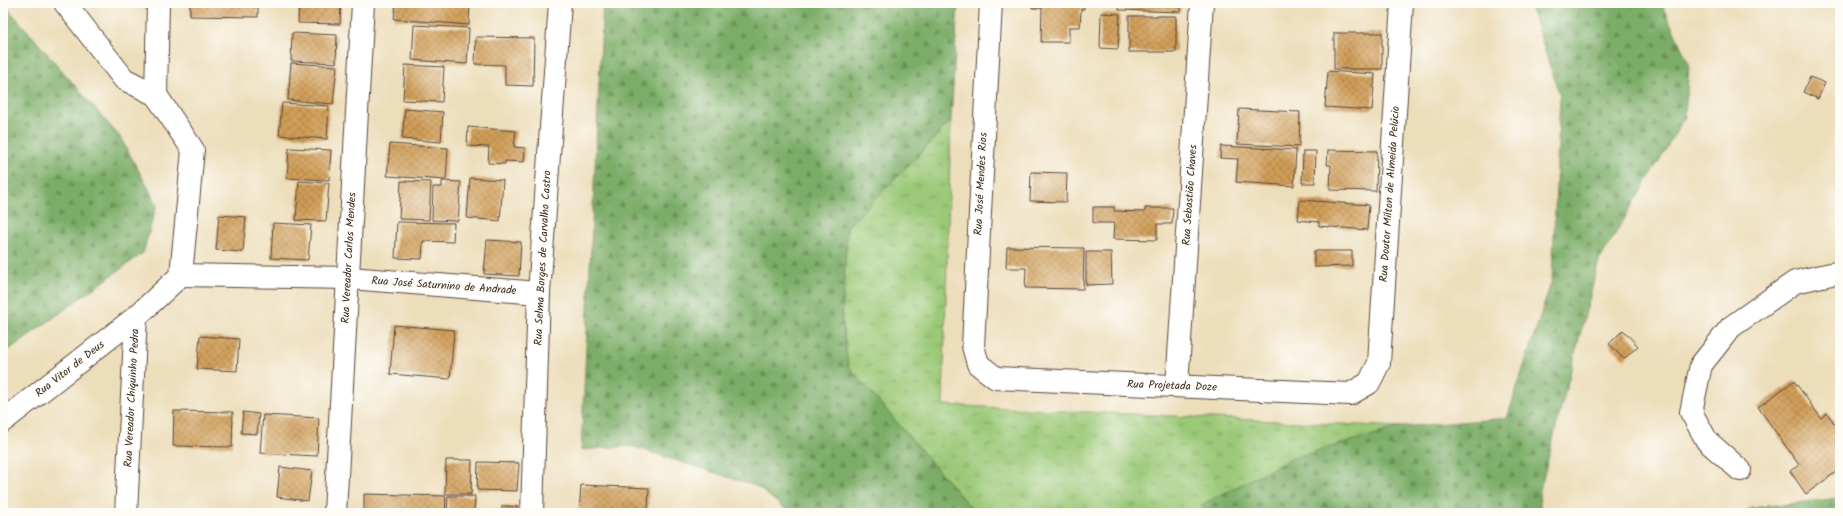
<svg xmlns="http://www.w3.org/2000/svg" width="1843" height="516" font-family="Kalam,sans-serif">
	<defs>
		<pattern id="grass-tufts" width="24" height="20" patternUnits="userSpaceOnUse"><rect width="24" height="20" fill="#9bc978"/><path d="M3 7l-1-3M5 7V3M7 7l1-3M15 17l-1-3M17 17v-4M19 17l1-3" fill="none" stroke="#80a362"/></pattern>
		<pattern id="forest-firs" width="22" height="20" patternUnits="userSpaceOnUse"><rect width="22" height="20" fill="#7cad68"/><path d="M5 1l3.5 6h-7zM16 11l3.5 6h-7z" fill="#678d55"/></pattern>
		<pattern id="building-cross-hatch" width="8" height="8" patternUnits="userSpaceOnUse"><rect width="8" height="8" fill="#d19e58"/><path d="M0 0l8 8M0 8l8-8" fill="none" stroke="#ab8148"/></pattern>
	</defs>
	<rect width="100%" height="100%" fill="#fdfcf7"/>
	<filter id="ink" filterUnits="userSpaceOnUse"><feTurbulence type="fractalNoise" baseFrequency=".025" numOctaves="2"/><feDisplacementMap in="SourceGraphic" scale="8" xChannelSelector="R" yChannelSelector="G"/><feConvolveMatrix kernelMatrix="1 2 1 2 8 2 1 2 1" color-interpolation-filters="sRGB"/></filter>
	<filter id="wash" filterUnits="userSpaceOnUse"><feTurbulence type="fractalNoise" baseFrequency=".012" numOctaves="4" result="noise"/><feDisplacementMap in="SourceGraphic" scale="16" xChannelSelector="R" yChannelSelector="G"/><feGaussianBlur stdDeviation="0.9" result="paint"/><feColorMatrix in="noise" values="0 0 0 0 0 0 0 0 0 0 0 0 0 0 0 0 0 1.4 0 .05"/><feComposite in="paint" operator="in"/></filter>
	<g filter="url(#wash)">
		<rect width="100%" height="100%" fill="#eddebb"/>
		<!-- grass -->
		<path fill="url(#grass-tufts)" stroke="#6b7a4b" d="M951,120L943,405L1401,427L1293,458L1201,506L1210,513H982L970,507L848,366L842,319L847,227L920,154Z"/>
		<!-- forest -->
		<g fill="url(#forest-firs)" stroke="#5c6c43">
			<path d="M3,3L120,137L157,204L143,253L3,354Z"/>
			<path d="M603,3H958L951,120L920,154L847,227L842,319L848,366L970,507L982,513H791L756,486L631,446L581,450Z"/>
			<path d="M1529,3H1661L1689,64L1685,117L1599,261L1539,494L1541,513H1210L1201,505L1293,458L1401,427L1507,418L1552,280L1560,96Z"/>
			<path d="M1840,498V513H1745L1751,508Z"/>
		</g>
		<g id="blocks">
			<!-- building -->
			<g fill="url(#building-cross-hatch)">
				<path d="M190,3H258V17L190,16Z"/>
				<path d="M299,3H341L340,24L298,23Z"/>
				<path d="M396,3H470L469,25L394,19Z"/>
				<path d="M1032,3H1084V9H1081L1080,27H1069V42H1041L1042,8H1032Z"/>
				<path d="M1119,3H1181V12L1119,10Z"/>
				<path d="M1101,13L1120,14L1118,49L1100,48Z"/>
				<rect x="1129" y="16" width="47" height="36"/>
				<path d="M414,25L469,28L467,64L412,60Z"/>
				<path d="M292,33L337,35L336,63L291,61Z"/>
				<rect x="1334" y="33" width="48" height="36"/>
				<path d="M476,37L534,38L533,86L505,85V65L475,64Z"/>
				<path d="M291,63L337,66L333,104L288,100Z"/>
				<path d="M405,65L444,67L442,102L403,100Z"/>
				<path d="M1328,71L1375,74L1372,110L1325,107Z"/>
				<path d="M1810,77L1825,83L1818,99L1803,92Z"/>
				<path d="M282,103L329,106L327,139L279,135Z"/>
				<path d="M405,109L443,112L441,142L402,139Z"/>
				<path d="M1239,109L1300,112L1299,147L1237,144Z"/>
				<path d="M468,127L516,131L514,147L525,148L524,162L505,161V164L488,163L489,147L467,146Z"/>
				<path d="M390,144L448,148L446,180L387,176Z"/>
				<path d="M1221,146L1296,150L1294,186L1236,182L1238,159L1220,158Z"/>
				<path d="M289,148L331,150L329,180L287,178Z"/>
				<path d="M1328,150L1377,151L1376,191L1330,190L1331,165H1327Z"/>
				<path d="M1303,151H1316L1315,183H1302Z"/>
				<path d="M1031,172L1067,173L1066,202L1030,201Z"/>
				<path d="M470,178L503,180L500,221L467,218Z"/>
				<path d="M299,181L329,183L326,221L296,220Z"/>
				<path d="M401,181L431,182L429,220L399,219Z"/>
				<path d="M442,181L461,182L458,221L432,220L433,187H442Z"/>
				<path d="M1300,200L1369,205L1367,230L1319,226V222L1298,220Z"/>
				<path d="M1093,207H1114V211L1145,212V208H1173L1172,224H1157V240L1113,239L1114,223H1093Z"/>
				<path d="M219,215L246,217L243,252L216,250Z"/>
				<path d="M397,222L454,223L453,242L423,241L422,259L395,258Z"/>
				<path d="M273,223L311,225L308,260L271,258Z"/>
				<path d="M487,240L521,242L519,276L484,274Z"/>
				<path d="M1007,247L1084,248L1083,289L1025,288L1026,268H1006Z"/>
				<path d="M1314,251H1352V266L1314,267Z"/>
				<path d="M1086,252H1111L1112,284L1086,285Z"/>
				<path d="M394,325L454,330L450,379L390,374Z"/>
				<path d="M1623,330L1638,346L1624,359L1609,344Z"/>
				<path d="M200,336L239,339L237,371L197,369Z"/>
				<path d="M1794,381L1821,418L1827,413L1840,431V469L1806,494L1790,471L1799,465L1758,407Z"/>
				<path d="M174,411L233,412L232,447L173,446Z"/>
				<path d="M243,412L259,414L257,434L241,433Z"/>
				<path d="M263,415L319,418L317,456L260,453Z"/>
				<path d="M446,460H472L471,494H445Z"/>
				<path d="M478,462L519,463L517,491L477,490Z"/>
				<path d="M280,467L312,471L308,501L277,497Z"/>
				<path d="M581,485L649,488L648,513H629L630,511H618V513H579Z"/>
				<path d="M364,494L446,496L445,513H364Z"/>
				<path d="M448,496H475L474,513H447Z"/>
				<path d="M502,506L524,507V513H502Z"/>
			</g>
		</g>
	</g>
	<g filter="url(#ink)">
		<use href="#blocks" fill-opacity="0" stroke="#564536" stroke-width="1"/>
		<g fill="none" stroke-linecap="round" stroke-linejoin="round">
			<!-- minor casing -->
			<g stroke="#564536" stroke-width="24">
				<g id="minor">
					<path d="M65,3L124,79L156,95"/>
					<path d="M991,3L973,346L978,364L996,378L1350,394L1369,383L1379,363L1402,3"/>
					<path d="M181,275L349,278L539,293"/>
					<path d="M1177,386L1202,3"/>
					<path d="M3,421L136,317"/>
					<path d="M1740,470L1707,441L1691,412L1701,365L1731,327L1795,282L1840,272"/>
					<path d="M126,513L136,317L181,275L193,150L156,95L158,3"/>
					<path d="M335,513L363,3"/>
					<path d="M532,513L539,293L560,3"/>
				</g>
			</g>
			<!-- minor -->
			<use href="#minor" stroke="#fff" stroke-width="22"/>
		</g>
	</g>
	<g text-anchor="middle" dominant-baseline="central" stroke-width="3" stroke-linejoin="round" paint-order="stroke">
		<!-- street labels -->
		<g font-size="11" fill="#3b2a1e" stroke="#fdfcf7">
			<text transform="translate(981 184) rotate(-87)">Rua José Mendes Rios</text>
			<text transform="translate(1390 194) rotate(-86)">Rua Doutor Milton de Almeida Pelúcio</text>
			<text transform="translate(1190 195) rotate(-86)">Rua Sebastião Chaves</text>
			<text transform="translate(349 258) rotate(-87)">Rua Vereador Carlos Mendes</text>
			<text transform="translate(543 258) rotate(-87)">Rua Selma Borges de Carvalho Castro</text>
			<text transform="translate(444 286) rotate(4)">Rua José Saturnino de Andrade</text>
			<text transform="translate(70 369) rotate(-38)">Rua Vitor de Deus</text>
			<text transform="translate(1172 386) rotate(2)">Rua Projetada Doze</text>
			<text transform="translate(132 398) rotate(-87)">Rua Vereador Chiquinho Pedra</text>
		</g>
	</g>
	<!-- margin -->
	<rect width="1843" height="516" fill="none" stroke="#fdfcf7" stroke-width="16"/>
</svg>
